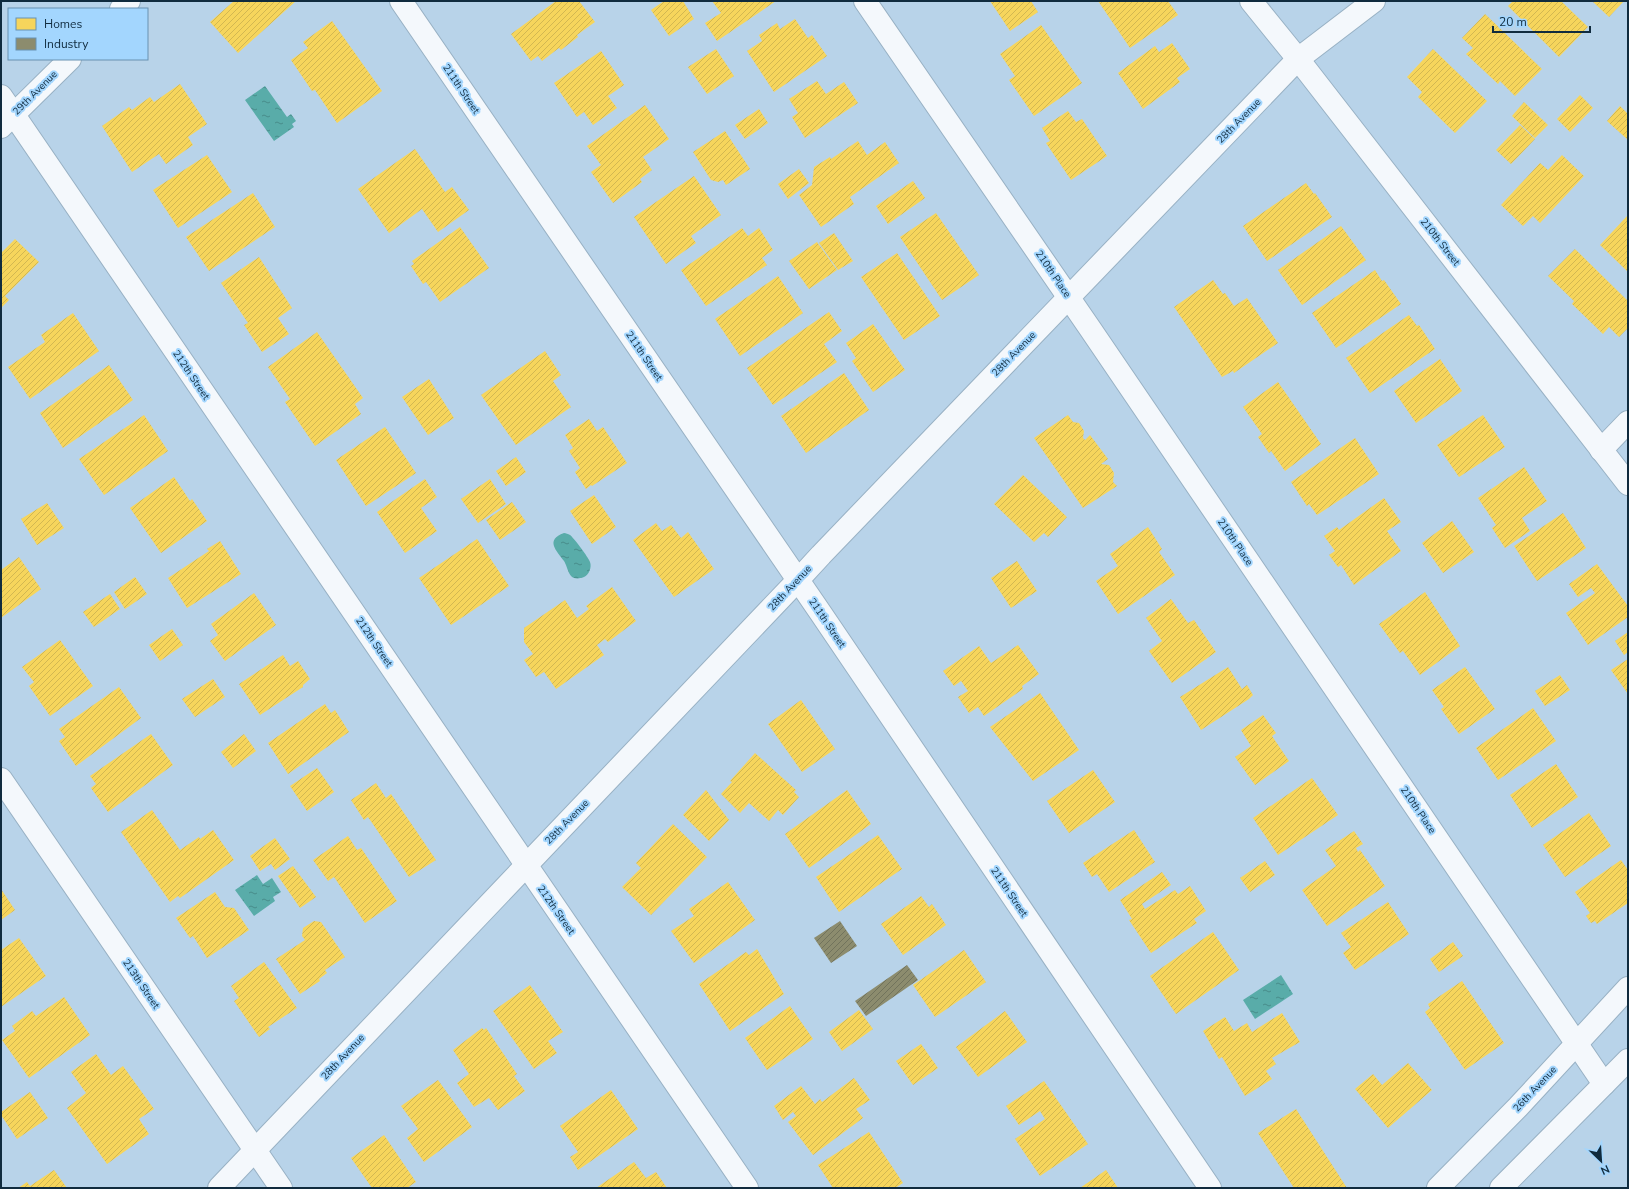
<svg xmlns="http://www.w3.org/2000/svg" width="1629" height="1189" font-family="'Nunito Sans',sans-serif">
	<defs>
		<pattern id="water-ripples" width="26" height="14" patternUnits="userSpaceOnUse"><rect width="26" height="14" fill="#59aca9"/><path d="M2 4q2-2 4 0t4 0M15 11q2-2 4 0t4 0" fill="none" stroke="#488c8b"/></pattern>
		<pattern id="homes-hatch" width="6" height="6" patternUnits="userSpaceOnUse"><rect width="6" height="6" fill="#f6d55c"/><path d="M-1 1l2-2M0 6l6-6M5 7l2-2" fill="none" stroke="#d2b751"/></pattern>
		<pattern id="industry-hatch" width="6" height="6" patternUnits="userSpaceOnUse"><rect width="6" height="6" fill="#8c8c6e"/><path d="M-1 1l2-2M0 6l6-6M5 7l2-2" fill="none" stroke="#71735c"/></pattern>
	</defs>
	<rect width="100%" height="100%" fill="#b8d3e9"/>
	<!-- water -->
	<g fill="url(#water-ripples)">
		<path d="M265,86L287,117L291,114L296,121L292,124L294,127L274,141L245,100Z"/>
		<path d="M564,533C566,533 568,534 570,535C573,537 589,558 590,562C592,567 589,575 584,577C568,583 569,569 564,561C556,550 545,540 564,533Z"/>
		<path d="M257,875L263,884L272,878L281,892L273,897L275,901L254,916L235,890Z"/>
		<path d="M1281,975L1293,994L1255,1019L1243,1000Z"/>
	</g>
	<!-- homes -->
	<g fill="url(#homes-hatch)">
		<path d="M234,1H296L238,53L210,22Z"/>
		<path d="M556,1H579L595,22L577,35L578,37L561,50L559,48L542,61L538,56L531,61L511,34Z"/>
		<path d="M664,1H683L694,19L669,36L651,10Z"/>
		<path d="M712,1H776L717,41L705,23L721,13Z"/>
		<path d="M990,1H1031L1038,12L1010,31Z"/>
		<path d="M1098,1H1168L1178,15L1130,48Z"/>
		<path d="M1513,1H1561L1588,27L1559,57L1508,6Z"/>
		<path d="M1592,1H1624L1609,17Z"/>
		<path d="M1485,14L1542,69L1515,96L1500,81L1498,84L1466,54L1473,48L1462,38Z"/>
		<path d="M795,19L808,38L812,35L827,56L774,92L747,51L762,41L759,35L777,23L780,29Z"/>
		<path d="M332,21L382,91L337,123L315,90L312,91L291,60L308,48L303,42Z"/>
		<path d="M1041,25L1082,83L1034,116L1009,80L1015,76L1000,54Z"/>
		<path d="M1172,43L1190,69L1177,78L1180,82L1143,109L1118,73L1155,46L1159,52Z"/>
		<path d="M716,49L734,76L707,94L688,67Z"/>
		<path d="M1433,49L1487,101L1455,133L1418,97L1422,92L1407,77Z"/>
		<path d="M601,51L624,85L608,96L617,108L593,125L584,112L577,117L554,83Z"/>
		<path d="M817,81L826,94L844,82L858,103L805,138L792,117L798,113L789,99Z"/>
		<path d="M180,84L207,124L188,137L193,145L166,164L159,154L132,172L102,126L129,107L132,110L150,97L154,102Z"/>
		<path d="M1580,95L1593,108L1570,132L1557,119Z"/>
		<path d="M1524,102L1548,125L1535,138L1512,116Z"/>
		<path d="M645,105L669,139L643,157L652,170L640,179L642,182L613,203L591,172L601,165L587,146Z"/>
		<path d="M1620,106L1628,114V140L1607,121Z"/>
		<path d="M759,109L768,123L745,139L735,125Z"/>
		<path d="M1068,111L1076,122L1082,119L1107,156L1071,180L1046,143L1050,141L1042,128Z"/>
		<path d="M1520,125L1535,139L1511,164L1496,150Z"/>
		<path d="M725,131L750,169L726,185L723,180L718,182L711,180L693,152Z"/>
		<path d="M858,141L867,155L885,142L899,163L850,197L854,204L821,227L799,195L812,185L814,167L830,157L831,159Z"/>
		<path d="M415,149L445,192L452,187L469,210L438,232L422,209L389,233L358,189Z"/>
		<path d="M207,155L232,192L178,228L153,190Z"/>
		<path d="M1562,155L1584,176L1540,223L1533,216L1523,226L1501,205L1540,163L1548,170Z"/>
		<path d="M799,169L809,183L788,199L778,184Z"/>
		<path d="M694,176L721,215L691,236L696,243L666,264L634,217Z"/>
		<path d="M913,181L925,198L888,224L876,206Z"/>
		<path d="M1306,183L1314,194L1315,193L1332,217L1267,261L1243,226Z"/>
		<path d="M253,193L275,227L209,271L186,237Z"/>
		<path d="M936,213L979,275L942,300L900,237Z"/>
		<path d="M1628,215V272L1600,245Z"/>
		<path d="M1341,226L1366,260L1302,305L1278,270Z"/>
		<path d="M460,227L489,268L440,302L426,282L423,284L411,266L414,264L412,261Z"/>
		<path d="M742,228L748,236L759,228L773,250L762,258L767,265L706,306L681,270Z"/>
		<path d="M834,233L853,261L838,270L819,243Z"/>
		<path d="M15,239L39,262L5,296L9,300L1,308V253Z"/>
		<path d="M817,242L837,270L809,289L789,261Z"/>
		<path d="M1575,249L1628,301V328L1619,337L1609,327L1603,334L1572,304L1574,301L1548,276Z"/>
		<path d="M897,253L940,316L904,340L861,277Z"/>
		<path d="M259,257L292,308L278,318L289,334L262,352L244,325L248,323L221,283Z"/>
		<path d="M1375,270L1382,281L1384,280L1401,304L1336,348L1312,313Z"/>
		<path d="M778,276L803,313L740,356L715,319Z"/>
		<path d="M1213,280L1223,294L1225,293L1234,306L1247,298L1278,343L1234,373L1233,371L1222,377L1174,307Z"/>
		<path d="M829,312L842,331L824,344L837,362L773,405L747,368Z"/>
		<path d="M73,313L99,351L30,399L8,367L45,342L41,335Z"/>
		<path d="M1409,315L1417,326L1419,325L1435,349L1370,393L1346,358Z"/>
		<path d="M873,324L905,370L873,392L852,361L856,358L846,343Z"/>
		<path d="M317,332L363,398L355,404L361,414L315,446L285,402L290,399L268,367Z"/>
		<path d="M545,351L561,375L553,381L571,407L516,445L481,395Z"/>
		<path d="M1440,359L1462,391L1416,423L1394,391Z"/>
		<path d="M109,365L133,400L63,448L40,413Z"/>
		<path d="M844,373L869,410L806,453L781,416Z"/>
		<path d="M429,379L454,418L428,435L402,397Z"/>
		<path d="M1278,382L1321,444L1285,471L1271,451L1269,453L1258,437L1262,434L1243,407Z"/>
		<path d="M144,415L168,451L104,495L79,459Z"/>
		<path d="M1068,415L1073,422L1079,423L1084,431L1083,438L1085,440L1090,435L1108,459L1101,464L1109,465L1114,473L1113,482L1117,486L1083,508L1034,438Z"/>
		<path d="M1483,415L1505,447L1459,477L1437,445Z"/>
		<path d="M589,419L597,431L603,427L627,463L592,486L591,485L586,489L575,472L580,468L569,451L573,448L565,435Z"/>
		<path d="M385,427L416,473L366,506L336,460Z"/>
		<path d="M1355,438L1379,474L1317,515L1309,504L1307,506L1291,482Z"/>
		<path d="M516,457L526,472L506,486L496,471Z"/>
		<path d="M1524,467L1547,501L1522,518L1530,531L1505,548L1492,528L1496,525L1478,498Z"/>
		<path d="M1023,475L1067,517L1048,537L1044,533L1034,542L994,504Z"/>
		<path d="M174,477L190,501L192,499L207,521L161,553L130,508Z"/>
		<path d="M425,479L437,497L421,508L437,531L405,553L377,512Z"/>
		<path d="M490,479L506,504L478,523L461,499Z"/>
		<path d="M594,495L616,527L592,544L570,511Z"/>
		<path d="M1384,498L1401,522L1387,531L1401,551L1354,585L1341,565L1338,567L1329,555L1335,551L1324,536L1337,527L1339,530Z"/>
		<path d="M512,502L526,522L500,540L486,520Z"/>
		<path d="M47,503L64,528L37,545L21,519Z"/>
		<path d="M1563,513L1586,548L1537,581L1514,546Z"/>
		<path d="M1452,521L1474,552L1443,573L1422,543Z"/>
		<path d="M656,523L662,531L671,525L681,538L688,532L714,569L674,597L633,540Z"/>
		<path d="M1148,527L1162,549L1159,552L1175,575L1118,614L1096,581L1118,566L1110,554Z"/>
		<path d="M477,539L509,586L451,625L419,578Z"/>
		<path d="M220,541L241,574L187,608L168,578L209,551L207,549Z"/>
		<path d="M19,557L41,589L1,618V570Z"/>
		<path d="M1017,561L1037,591L1011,608L991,578Z"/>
		<path d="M1597,564L1628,606V617L1588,645L1566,613L1595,593L1591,588L1578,597L1569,584Z"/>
		<path d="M135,577L147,594L125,609L114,592Z"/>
		<path d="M612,587L636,621L608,642L605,639L597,645L604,655L556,689L544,672L536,677L524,660L533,654L524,642V628L565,600L577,618L589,609L586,606Z"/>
		<path d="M1425,592L1460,646L1420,675L1403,651L1400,653L1379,624Z"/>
		<path d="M254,593L276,625L225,661L210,641L218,635L211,624Z"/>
		<path d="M110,594L120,609L94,627L83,612Z"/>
		<path d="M1171,599L1188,623L1194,620L1216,652L1172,683L1149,651L1162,641L1146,618Z"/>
		<path d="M172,629L183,645L160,661L149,645Z"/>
		<path d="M1628,632V652L1624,655L1615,641Z"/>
		<path d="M60,640L93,686L50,716L29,686L34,682L22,667Z"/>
		<path d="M1018,645L1039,674L1022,686L1023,689L984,716L978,707L969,713L958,697L968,691L961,681L954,686L943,671L979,646L991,663Z"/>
		<path d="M283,655L290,666L298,661L310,679L303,685V687L260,715L239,684Z"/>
		<path d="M1628,659V694L1611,670Z"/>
		<path d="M1228,667L1242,689L1247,685L1253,695L1249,699L1201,730L1180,697Z"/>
		<path d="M1465,667L1495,709L1459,734L1441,709L1444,707L1432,690Z"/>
		<path d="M1560,675L1570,690L1545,706L1535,691Z"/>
		<path d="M213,679L225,697L195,717L182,699Z"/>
		<path d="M119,687L141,718L76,766L59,741L65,737L59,729Z"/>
		<path d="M1040,693L1079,750L1033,781L990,727Z"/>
		<path d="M801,700L835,749L802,772L768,724Z"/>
		<path d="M325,704L331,713L335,710L349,732L288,774L268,743Z"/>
		<path d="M1533,708L1556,741L1498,780L1476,748Z"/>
		<path d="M1263,715L1276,733L1272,736L1289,761L1255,785L1235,757L1251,746L1241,730Z"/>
		<path d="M151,734L173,765L108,812L91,788L96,784L90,776Z"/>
		<path d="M244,734L256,751L233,768L221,752Z"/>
		<path d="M755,753L796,790L794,792L799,797L783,815L778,810L769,821L749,803L740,813L721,794L732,782L730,781Z"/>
		<path d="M1556,764L1578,797L1532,828L1510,795Z"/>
		<path d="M317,768L334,792L307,811L290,786Z"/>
		<path d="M1093,770L1115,802L1069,833L1047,801Z"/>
		<path d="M1312,778L1338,815L1278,855L1253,818Z"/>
		<path d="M376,783L386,798L391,794L436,860L409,877L368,817L364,820L351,800Z"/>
		<path d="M706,790L729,820L709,841L683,815Z"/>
		<path d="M847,790L871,824L809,868L785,834Z"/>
		<path d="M152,810L180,850L199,837L200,839L213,830L234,860L180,898L178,896L170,902L121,832Z"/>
		<path d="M1589,813L1611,846L1565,877L1543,845Z"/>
		<path d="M673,824L707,857L651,915L622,887L641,868L636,863Z"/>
		<path d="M1134,830L1155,862L1109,892L1097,874L1092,877L1083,863Z"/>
		<path d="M1354,831L1363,844L1356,848L1358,852L1360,850L1385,886L1327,926L1302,890L1336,866L1325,850Z"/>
		<path d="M878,835L902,869L839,912L816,877Z"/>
		<path d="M348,836L357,850L361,848L397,901L365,923L334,877L328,881L313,860Z"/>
		<path d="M275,838L290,859L275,870L271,864L260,871L250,856Z"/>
		<path d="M1621,860L1628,870V903L1597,924L1595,921L1591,923L1586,916L1590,913L1575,892Z"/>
		<path d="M1265,861L1275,875L1250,892L1240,878Z"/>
		<path d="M293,866L316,897L300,908L278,876Z"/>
		<path d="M1162,872L1171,885L1142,904L1145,909L1175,890L1178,894L1190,886L1206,911L1194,919L1197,923L1151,953L1129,920L1132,919L1120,900Z"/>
		<path d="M728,882L755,920L694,963L671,931L694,916L689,909Z"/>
		<path d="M1,889L15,910L1,920Z"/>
		<path d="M215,892L225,907L234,908L249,930L207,958L193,936L190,938L176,918Z"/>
		<path d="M921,896L929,907L932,904L946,925L903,955L881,924Z"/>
		<path d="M1388,902L1409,934L1355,970L1343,953L1351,947L1341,933Z"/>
		<path d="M314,921L321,922L345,957L325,970L327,973L319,979L320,981L300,994L276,959L305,940L302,936L303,928Z"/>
		<path d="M1213,932L1239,970L1176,1014L1150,976Z"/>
		<path d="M19,938L46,976L1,1007V950Z"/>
		<path d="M1453,942L1463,956L1439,972L1430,959Z"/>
		<path d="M757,949L784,994L730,1031L699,984L746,952L749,955Z"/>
		<path d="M964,950L986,982L935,1017L913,985Z"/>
		<path d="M264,962L297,1008L268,1027L270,1029L259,1037L234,1001L239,998L231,986Z"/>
		<path d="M1462,981L1504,1043L1465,1070L1425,1012L1430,1008L1428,1004Z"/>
		<path d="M530,985L563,1032L548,1041L557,1053L534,1069L493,1011Z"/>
		<path d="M64,997L90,1035L29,1078L2,1040L15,1031L12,1026L32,1011L36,1016Z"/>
		<path d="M790,1006L813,1039L767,1070L745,1038Z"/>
		<path d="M859,1010L873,1029L842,1051L829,1032Z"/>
		<path d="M1005,1011L1027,1042L978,1077L956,1047Z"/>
		<path d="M1282,1013L1300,1042L1272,1058L1276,1064L1266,1071L1272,1079L1245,1096L1222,1057L1219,1059L1203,1031L1225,1017L1234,1031L1247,1023L1252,1032Z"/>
		<path d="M482,1028L484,1030L486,1028L517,1074L514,1076L525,1091L498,1110L489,1098L474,1107L457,1083L469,1074L453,1050Z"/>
		<path d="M921,1044L938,1068L913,1085L896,1061Z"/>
		<path d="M96,1054L111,1075L123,1066L154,1109L139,1119L149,1134L107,1164L67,1108L86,1093L71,1072Z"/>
		<path d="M1408,1063L1432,1090L1388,1128L1355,1089L1373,1074L1382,1085Z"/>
		<path d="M854,1078L870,1100L856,1109L863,1118L813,1155L788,1122L796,1116L793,1112L783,1120L774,1106L801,1086L815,1104L820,1099L822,1102Z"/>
		<path d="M438,1080L472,1127L424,1162L407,1138L418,1129L401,1106Z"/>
		<path d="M1044,1081L1088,1144L1040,1176L1015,1139L1045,1119L1040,1111L1019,1125L1006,1106Z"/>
		<path d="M611,1090L638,1129L578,1170L570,1157L578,1152L560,1126Z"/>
		<path d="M30,1092L48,1118L17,1139L1,1115V1112Z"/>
		<path d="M1296,1109L1347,1188H1294L1258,1133Z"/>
		<path d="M869,1132L903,1183L895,1188H833L818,1165Z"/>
		<path d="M384,1135L416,1182L407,1188H372L351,1158Z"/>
		<path d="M634,1162L646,1178L656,1172L667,1188H596Z"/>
		<path d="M54,1170L67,1188H18L27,1182L30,1186Z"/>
		<path d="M1106,1170L1118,1188H1080Z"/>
	</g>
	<!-- industry -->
	<g fill="url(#industry-hatch)">
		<path d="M840,921L857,946L831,963L814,938Z"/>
		<path d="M907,965L918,980L866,1016L855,1001Z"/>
	</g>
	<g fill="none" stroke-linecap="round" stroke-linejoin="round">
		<!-- minor casing -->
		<g stroke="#98b1c4" stroke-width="24">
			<g id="minor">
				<path d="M401,1L822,615L1210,1188"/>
				<path d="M865,1L1091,330L1604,1084"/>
				<path d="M1251,1L1298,59L1628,484"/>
				<path d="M121,9L129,1"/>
				<path d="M1,96L747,1188"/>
				<path d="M1,127L70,59"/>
				<path d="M1601,450L1628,422"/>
				<path d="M1,779L281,1188"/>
				<path d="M219,1188L798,580L821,555L1298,59L1374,1"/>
				<path d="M1438,1188L1518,1107L1628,988"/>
				<path d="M1501,1188L1628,1060"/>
			</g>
		</g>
		<!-- minor -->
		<use href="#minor" stroke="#f4f8fc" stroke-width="22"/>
	</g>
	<g text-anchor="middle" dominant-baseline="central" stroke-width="4" stroke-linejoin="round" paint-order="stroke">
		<!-- street labels -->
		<g font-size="10" fill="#102b3e" stroke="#a3d6fe">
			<text transform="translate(461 89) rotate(56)">211th Street</text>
			<text transform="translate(35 93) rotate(-45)">29th Avenue</text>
			<text transform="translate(1239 121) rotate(-46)">28th Avenue</text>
			<text transform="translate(1440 242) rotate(52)">210th Street</text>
			<text transform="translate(1053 274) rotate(56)">210th Place</text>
			<text transform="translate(1014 354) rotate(-46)">28th Avenue</text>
			<text transform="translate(644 356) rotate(56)">211th Street</text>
			<text transform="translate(191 375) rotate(56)">212th Street</text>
			<text transform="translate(1235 542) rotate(56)">210th Place</text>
			<text transform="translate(790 588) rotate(-47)">28th Avenue</text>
			<text transform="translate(827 623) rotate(56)">211th Street</text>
			<text transform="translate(374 642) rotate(56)">212th Street</text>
			<text transform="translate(1418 810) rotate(56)">210th Place</text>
			<text transform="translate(567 822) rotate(-46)">28th Avenue</text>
			<text transform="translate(1009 892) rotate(56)">211th Street</text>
			<text transform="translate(556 910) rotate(55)">212th Street</text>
			<text transform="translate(141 984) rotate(56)">213th Street</text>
			<text transform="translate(343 1057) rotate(-47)">28th Avenue</text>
			<text transform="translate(1535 1089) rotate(-47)">26th Avenue</text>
		</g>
	</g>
	<!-- border -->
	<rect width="1629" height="1189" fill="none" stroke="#102b3e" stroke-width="4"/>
	<!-- legend -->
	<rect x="8" y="8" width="140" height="52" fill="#a3d6fe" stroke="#6892b1"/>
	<rect x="16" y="18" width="20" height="12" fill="#f6d55c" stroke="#6892b1"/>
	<text x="44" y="28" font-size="12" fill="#102b3e">Homes</text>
	<rect x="16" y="38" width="20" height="12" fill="#8c8c6e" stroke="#6892b1"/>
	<text x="44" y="48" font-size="12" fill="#102b3e">Industry</text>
	<!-- north arrow -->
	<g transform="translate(1601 1161) rotate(155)" stroke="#a3d6fe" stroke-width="3" paint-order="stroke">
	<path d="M0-3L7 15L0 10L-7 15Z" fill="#102b3e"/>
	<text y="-6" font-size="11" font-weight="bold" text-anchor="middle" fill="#102b3e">N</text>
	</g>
	<!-- scale -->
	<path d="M1493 26v6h97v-6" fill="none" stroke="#102b3e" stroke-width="2"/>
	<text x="1499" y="26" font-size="12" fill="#102b3e" stroke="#a3d6fe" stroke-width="3" paint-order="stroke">20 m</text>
</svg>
